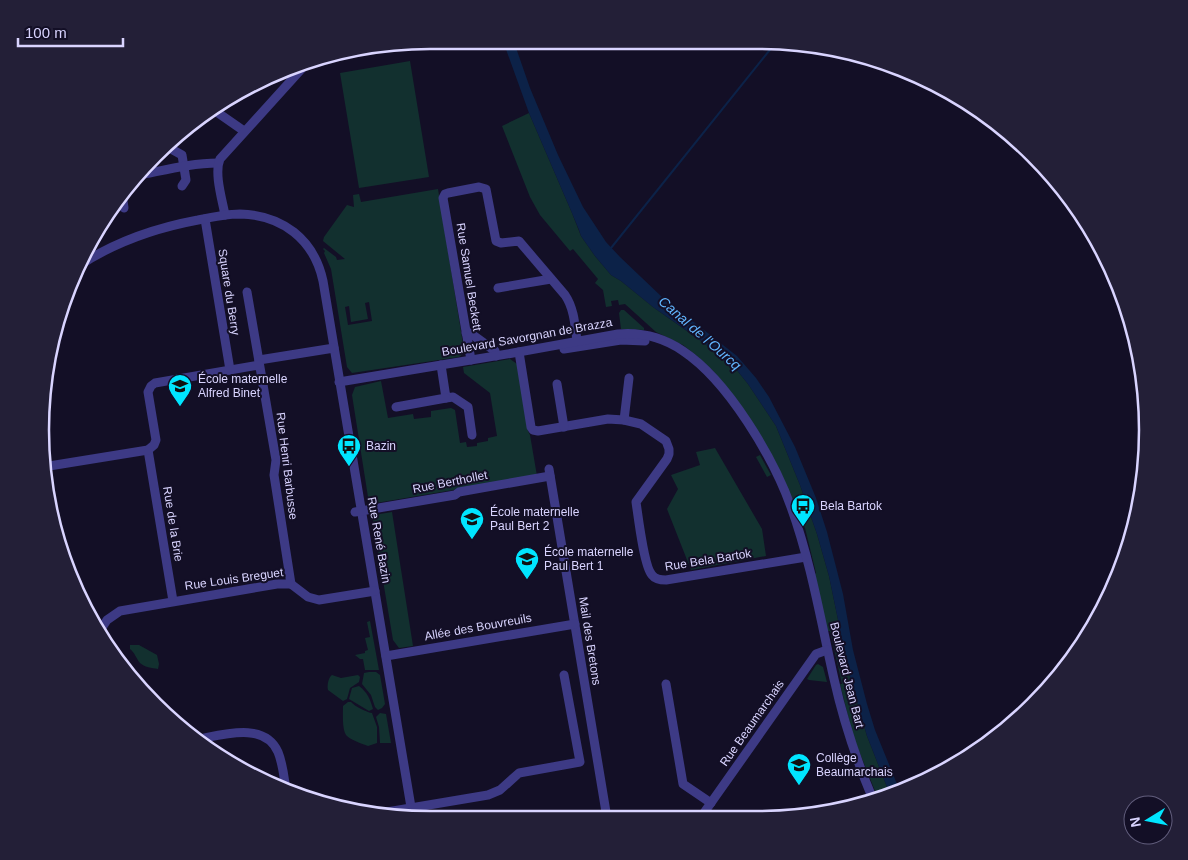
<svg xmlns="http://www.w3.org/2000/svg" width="1188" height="860" font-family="Arial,sans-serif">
	<rect width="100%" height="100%" fill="#130f26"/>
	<!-- green -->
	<g fill="#12302f" fill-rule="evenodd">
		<path d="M410,61L429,177L359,188L340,73Z"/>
		<path d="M529,113L572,213L581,236L595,256L611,275L621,281L653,307L725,358L736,369L748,384L776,426L800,485L817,534L829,576L849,673L867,736L889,792L877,796L853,736L840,684H842L830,631H827L814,575L816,573L805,528L803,525H801L727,388L713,371L697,356L683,345L656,332L625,304L619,305L618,300L611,301L612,306L606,307L603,290L595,283L598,279L573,249L570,251L540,215L530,197L502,126Z"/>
		<path d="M438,189L464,350V353L459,357L352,373L347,367L331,269L324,253L325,251L323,249L324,248L336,257L337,260L345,259L323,241L324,237L347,205L354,207L353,195L359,194L361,202ZM369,302L372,321L348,325L345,307L349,306L351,322L368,319L365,303Z"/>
		<path d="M621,310H624L644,328V330L621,329L619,313Z"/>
		<path d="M510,359L517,364L528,431L530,435L537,476L376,503L368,497L352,395L355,387L381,381L388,418L413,414L414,419L431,417V411L451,408L455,410L460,443L466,442L467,447L477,446V443L488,441V438L497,436L490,393L464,373L463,367Z"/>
		<path d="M715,448L762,529L766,556L691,570L667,509L678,489L671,475L700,465L696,452Z"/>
		<path d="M760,455L771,475L767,477L756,457Z"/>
		<path d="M392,512L413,646L399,648L393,640L373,521L374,515Z"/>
		<path d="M370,621L379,670H365L363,659H360L355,655L365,653V651L368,650L365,638L370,637L367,622Z"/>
		<path d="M130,645H139L157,655L159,664L158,669C152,668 144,667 140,663C136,658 135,653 130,649Z"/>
		<path d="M818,664L823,667L827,682L809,680L807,679L816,665Z"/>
		<path d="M369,672H376L380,675L385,704L382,708L378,710L375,707L371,695L362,684L364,673Z"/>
		<path d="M332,675L341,678L358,675L360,677L359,682L350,688L347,699L343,701L328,690C327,686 328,678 332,675Z"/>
		<path d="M359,686C368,693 370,699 373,709L369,711L349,699L352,688Z"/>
		<path d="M348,702H351C354,706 368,713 372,713L377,727V743L368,746C362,744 349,739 346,735C342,729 343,713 343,706Z"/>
		<path d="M380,713L386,714L391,743H380L379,727L376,717Z"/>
	</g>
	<!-- water -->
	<path fill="#0c2248" d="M503,41L514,42L530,88L558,155L583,207L606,242L620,257L662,297L737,356L756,378L769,397L795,447L816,498L827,532L843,594L853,650L867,704L875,730L899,789L889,792L867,736L849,673L829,576L817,534L800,485L776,426L748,384L736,369L724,358L693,335L653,307L621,281L611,275L595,256L581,236L579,230L572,213L529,113Z"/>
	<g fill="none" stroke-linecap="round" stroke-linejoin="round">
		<!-- stream -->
		<path stroke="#0c2248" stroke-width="2" d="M611,248L773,46"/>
		<!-- minor -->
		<g stroke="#3d3a85" stroke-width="9">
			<path d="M211,108L244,131"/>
			<path d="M173,150L182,155L186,180L182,186"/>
			<path d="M135,176C162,171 190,163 218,163"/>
			<path d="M122,194L124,208"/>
			<path d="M225,215C222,199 214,173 220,159L306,64"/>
			<path d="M205,219L230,370"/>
			<path d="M77,267C114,242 155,228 198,220C212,217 226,214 240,214C282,215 314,239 323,281L413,819"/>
			<path d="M498,288L551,279"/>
			<path d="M247,292L276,460L274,475L291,584"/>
			<path d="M466,333H470L495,351L496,356"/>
			<path d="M564,349L621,340L645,341"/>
			<path d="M519,352L531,427L533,430L538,431L608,419L624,420L641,424L666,441L669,449V454L667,459L636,502C638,515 644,567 652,575C655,579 661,580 666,580L806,557"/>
			<path d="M259,360L334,348"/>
			<path d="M471,360L443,198L445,194L448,193L479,187L486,189L496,241L501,243L519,241L565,295C574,308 575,325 577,341"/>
			<path d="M441,365L446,398L453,397L468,407L472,435"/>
			<path d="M339,382L513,353L618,334C641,332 664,338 683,351C728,381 773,457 791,507C811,562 821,622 834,679C843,719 856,759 872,797"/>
			<path d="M557,384L564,427"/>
			<path d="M396,407L446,398"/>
			<path d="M624,420L629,378"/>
			<path d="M148,450L173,601"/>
			<path d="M43,467L148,450L154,445L156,440L148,392L151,386L155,383L259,365"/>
			<path d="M549,469L607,818"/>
			<path d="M355,512L455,495L459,492L550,476"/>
			<path d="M99,627L103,626L107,620L120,611L277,584H291L308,597L319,600L375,591"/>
			<path d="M386,656L575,624"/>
			<path d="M666,684L683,784L711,803"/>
			<path d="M193,740C219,736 264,720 278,752C283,764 284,778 286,790"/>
			<path d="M375,814L488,795L500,790L519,773L580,762L564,675"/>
			<path d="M701,817L816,654L827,650"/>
		</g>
	</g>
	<!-- icons -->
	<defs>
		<g id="school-pin" transform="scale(1.25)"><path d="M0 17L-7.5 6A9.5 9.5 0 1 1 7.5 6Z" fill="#00e5ff" stroke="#130f26"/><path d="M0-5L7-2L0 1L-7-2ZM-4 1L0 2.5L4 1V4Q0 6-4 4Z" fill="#111"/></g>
		<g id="bus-pin" transform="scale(1.25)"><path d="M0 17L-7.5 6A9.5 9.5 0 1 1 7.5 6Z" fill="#00e5ff" stroke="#130f26"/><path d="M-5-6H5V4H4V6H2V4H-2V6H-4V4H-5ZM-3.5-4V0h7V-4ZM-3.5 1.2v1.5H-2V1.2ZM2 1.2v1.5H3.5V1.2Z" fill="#111"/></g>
	</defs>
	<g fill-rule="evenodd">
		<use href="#school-pin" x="180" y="386"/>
		<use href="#bus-pin" x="349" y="446"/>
		<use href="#bus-pin" x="803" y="506"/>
		<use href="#school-pin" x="472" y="519"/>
		<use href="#school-pin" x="527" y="559"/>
		<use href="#school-pin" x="799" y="765"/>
	</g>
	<g text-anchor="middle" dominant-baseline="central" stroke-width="4" stroke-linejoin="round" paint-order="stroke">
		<!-- street labels -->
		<g font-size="12" fill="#d9d4ff" stroke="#130f26">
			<text transform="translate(469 277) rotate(81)">Rue Samuel Beckett</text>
			<text transform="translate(229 292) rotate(81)">Square du Berry</text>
			<text transform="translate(527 337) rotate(-10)">Boulevard Savorgnan de Brazza</text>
			<text transform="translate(287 466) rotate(83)">Rue Henri Barbusse</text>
			<text transform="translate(450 482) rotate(-11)">Rue Berthollet</text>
			<text transform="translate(173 524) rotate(81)">Rue de la Brie</text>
			<text transform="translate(379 540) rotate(80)">Rue René Bazin</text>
			<text transform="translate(708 560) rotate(-9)">Rue Bela Bartok</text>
			<text transform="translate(234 579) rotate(-8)">Rue Louis Breguet</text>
			<text transform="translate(478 627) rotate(-10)">Allée des Bouvreuils</text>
			<text transform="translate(590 641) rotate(81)">Mail des Bretons</text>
			<text transform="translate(847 675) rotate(76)">Boulevard Jean Bart</text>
			<text transform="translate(752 723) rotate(-55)">Rue Beaumarchais</text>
		</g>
		<!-- poi labels -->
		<g font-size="12" fill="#d9d4ff" stroke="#130f26" text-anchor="start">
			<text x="198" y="379">École maternelle<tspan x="198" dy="14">Alfred Binet</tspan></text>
			<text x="366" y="446">Bazin</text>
			<text x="820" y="506">Bela Bartok</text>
			<text x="490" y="512">École maternelle<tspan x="490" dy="14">Paul Bert 2</tspan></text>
			<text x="544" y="552">École maternelle<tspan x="544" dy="14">Paul Bert 1</tspan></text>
			<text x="816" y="758">Collège<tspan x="816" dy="14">Beaumarchais</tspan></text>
		</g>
		<!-- water labels -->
		<g font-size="14" font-style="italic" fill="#62b6ff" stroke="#130f26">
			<text transform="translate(700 333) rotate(41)">Canal de l'Ourcq</text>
		</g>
	</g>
	<!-- crop -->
	<path d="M0 0H1188V860H0ZM430 49H758A381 381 0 0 1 1139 430V430A381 381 0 0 1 758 811H430A381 381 0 0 1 49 430V430A381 381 0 0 1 430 49Z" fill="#231f37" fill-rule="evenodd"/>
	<path fill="none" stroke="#d9d4ff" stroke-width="2.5" d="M430 49H758A381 381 0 0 1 1139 430V430A381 381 0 0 1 758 811H430A381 381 0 0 1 49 430V430A381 381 0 0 1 430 49Z"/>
	<!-- north arrow -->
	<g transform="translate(1148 820) rotate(260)"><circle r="24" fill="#130f26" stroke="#625e7d"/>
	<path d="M0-4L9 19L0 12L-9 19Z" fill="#00e5ff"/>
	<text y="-8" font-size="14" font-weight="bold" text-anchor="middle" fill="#d9d4ff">N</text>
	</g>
	<!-- scale -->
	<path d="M18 38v8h105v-8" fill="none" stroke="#d9d4ff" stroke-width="2.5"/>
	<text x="25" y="38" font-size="15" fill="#d9d4ff" stroke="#130f26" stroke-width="4" paint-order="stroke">100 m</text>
</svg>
